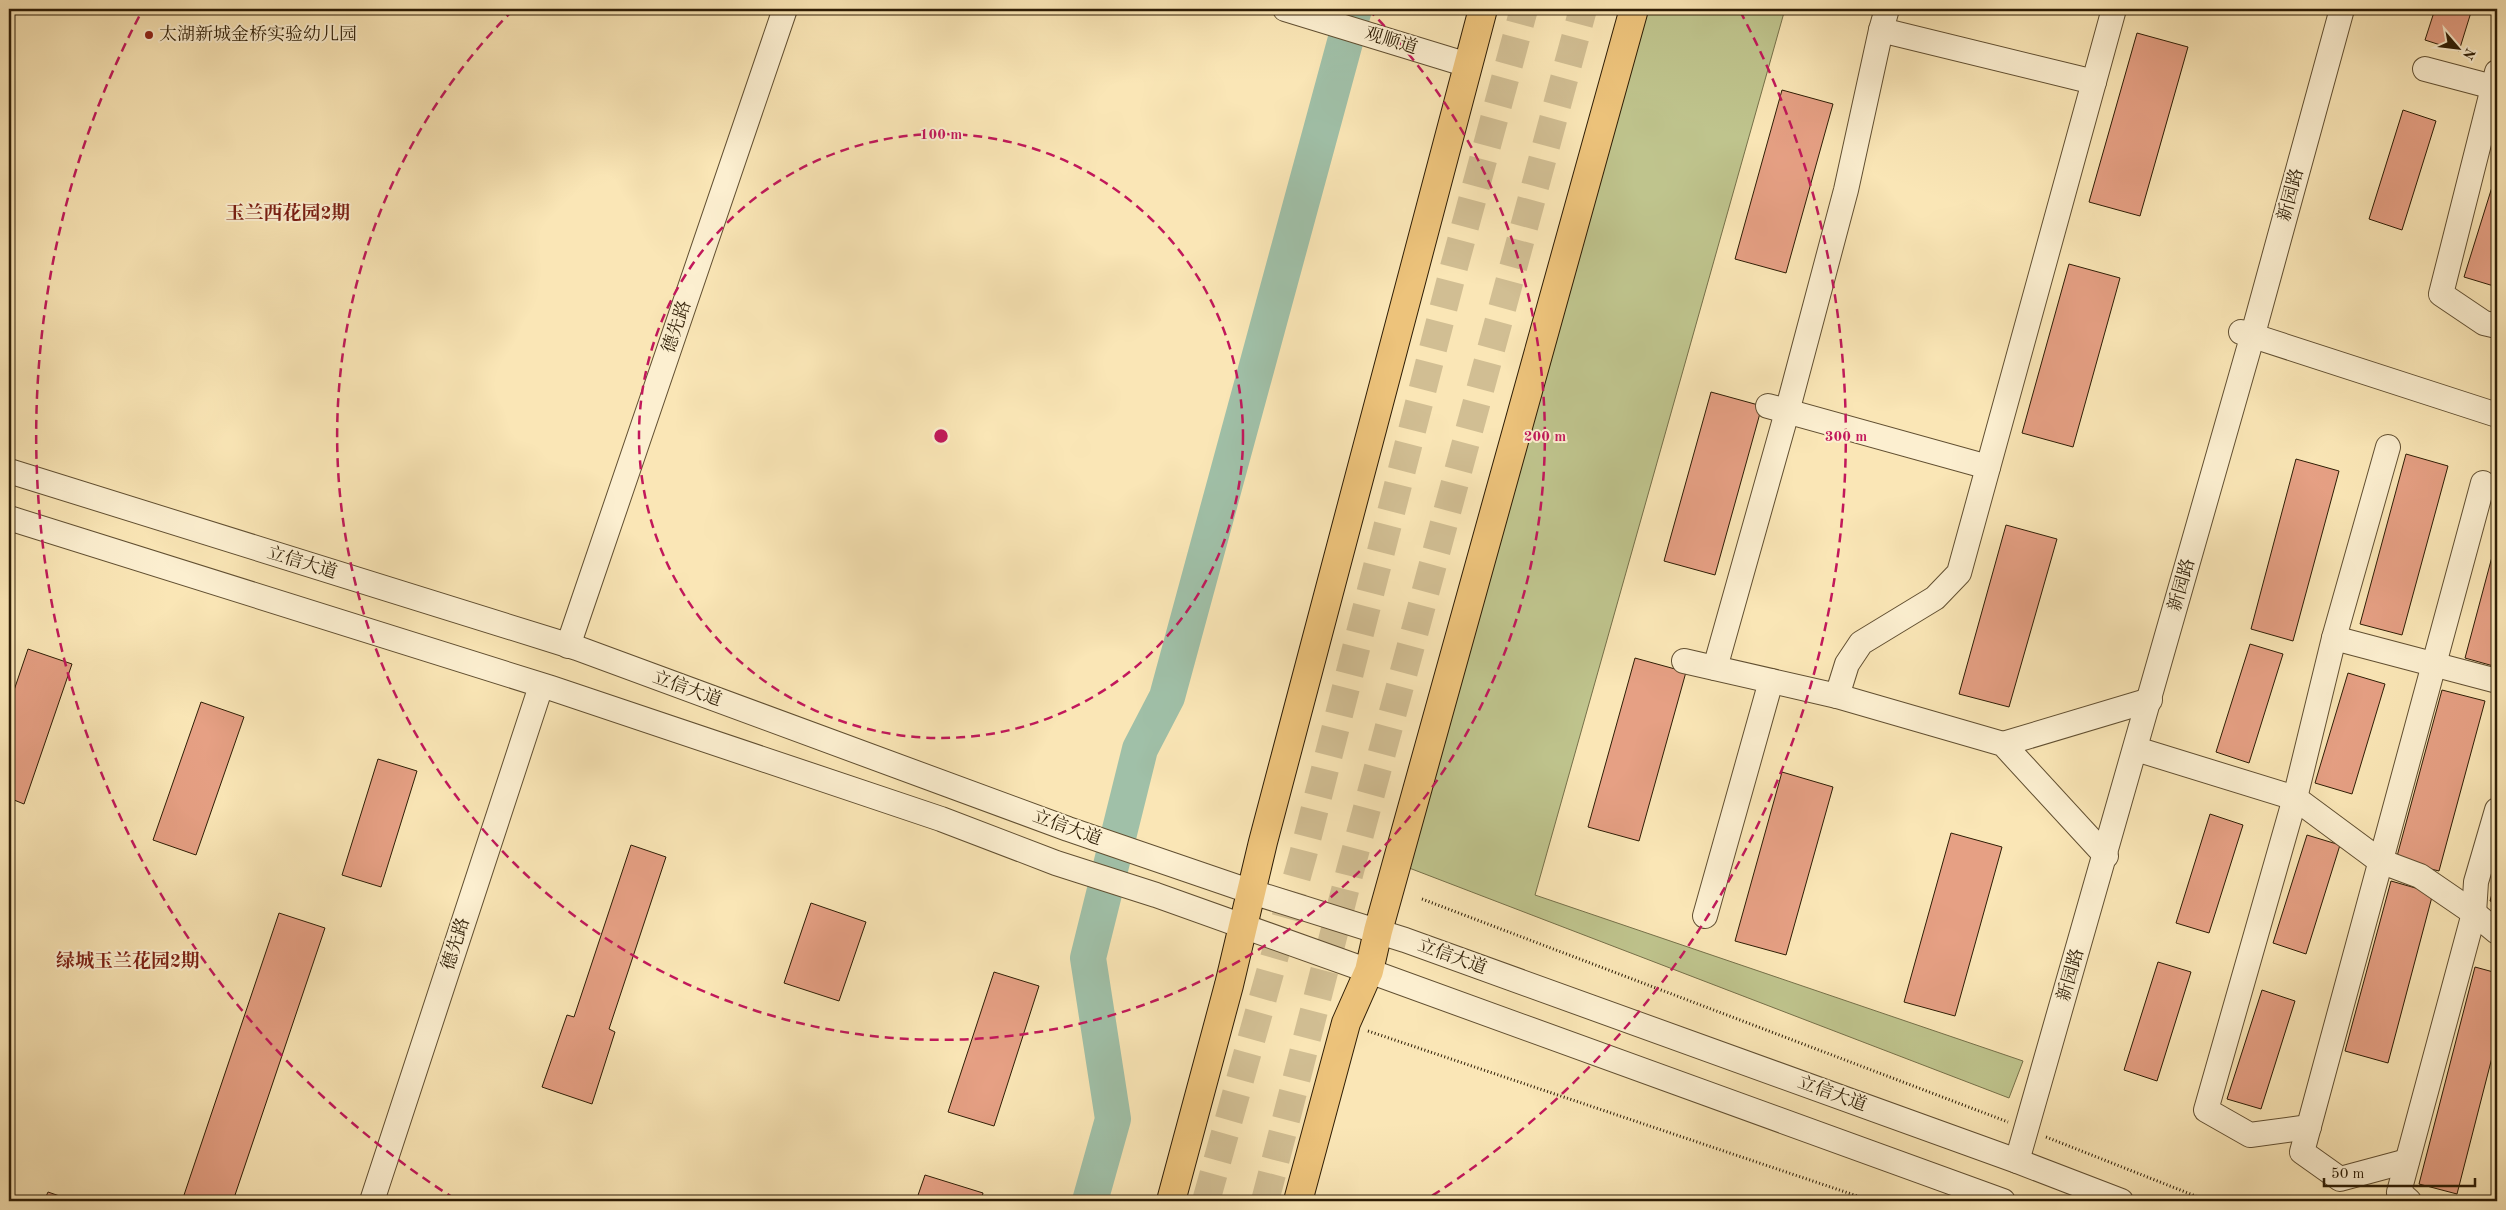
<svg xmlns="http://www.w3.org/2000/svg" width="2506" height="1210" font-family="'Old Standard TT','Noto Serif SC',serif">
	<rect width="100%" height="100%" fill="#fae6b6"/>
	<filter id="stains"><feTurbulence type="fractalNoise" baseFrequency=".004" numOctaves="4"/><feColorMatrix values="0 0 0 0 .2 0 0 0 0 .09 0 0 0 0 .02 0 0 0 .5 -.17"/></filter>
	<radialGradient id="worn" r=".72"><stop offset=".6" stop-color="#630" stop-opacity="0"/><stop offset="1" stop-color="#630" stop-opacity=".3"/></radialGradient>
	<!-- green -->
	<path fill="#bfc48d" stroke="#767049" d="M1639,9H1785L1535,895L2023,1061L2009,1098L1404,866Z"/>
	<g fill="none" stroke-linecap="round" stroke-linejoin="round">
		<!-- river -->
		<path stroke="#a0c0a8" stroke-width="36" d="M1090,1201L1113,1119L1088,958L1140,749L1167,697L1354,9"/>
	</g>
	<!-- building -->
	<g fill="#e6a084" stroke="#2e1d05">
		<path d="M2435,9H2472L2459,51L2425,40Z"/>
		<path d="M2137,33L2188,47L2140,216L2089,202Z"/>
		<path d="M1782,90L1833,104L1786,273L1735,259Z"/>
		<path d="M2403,110L2436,121L2402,230L2369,219Z"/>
		<path d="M2497,171V287L2464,277Z"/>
		<path d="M2069,264L2120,278L2073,447L2022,433Z"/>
		<path d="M1711,392L1762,406L1715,575L1664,561Z"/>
		<path d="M2406,454L2448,466L2402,635L2360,624Z"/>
		<path d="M2296,459L2339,471L2293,641L2251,629Z"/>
		<path d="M2006,525L2057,539L2009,707L1959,694Z"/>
		<path d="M2497,538V667L2465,658Z"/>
		<path d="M2250,644L2283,654L2249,763L2216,752Z"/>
		<path d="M28,649L72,664L24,804L9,798V705Z"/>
		<path d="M1635,658L1686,672L1639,841L1588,827Z"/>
		<path d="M2348,673L2385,684L2352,794L2315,783Z"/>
		<path d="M2442,690L2485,701L2439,871L2396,860Z"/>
		<path d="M201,702L244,717L196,855L153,840Z"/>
		<path d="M378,759L417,771L381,887L342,875Z"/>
		<path d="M1782,772L1833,787L1786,955L1735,941Z"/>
		<path d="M2210,814L2243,825L2209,933L2176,923Z"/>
		<path d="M1951,833L2002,847L1955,1016L1904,1002Z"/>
		<path d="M2307,835L2340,845L2306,954L2273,943Z"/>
		<path d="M631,845L666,857L609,1029L615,1032L592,1104L542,1087L567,1015L574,1017Z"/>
		<path d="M2497,876V903L2490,901Z"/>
		<path d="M2391,881L2433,893L2388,1063L2345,1051Z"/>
		<path d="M811,903L866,922L839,1001L784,983Z"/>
		<path d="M279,913L325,928L233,1201H182Z"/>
		<path d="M2158,962L2191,972L2157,1081L2124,1070Z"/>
		<path d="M2475,967L2497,973V1038L2457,1194L2419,1184Z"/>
		<path d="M994,972L1039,986L994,1126L948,1112Z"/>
		<path d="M2262,990L2295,1001L2261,1109L2227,1099Z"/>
		<path d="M925,1175L983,1193L981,1201H916Z"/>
		<path d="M48,1192L74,1201H44Z"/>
	</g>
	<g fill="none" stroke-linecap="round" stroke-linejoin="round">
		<!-- highway-tunnel -->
		<g stroke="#d1be93" stroke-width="28" stroke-dasharray="28 14" stroke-linecap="butt">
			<path d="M1206,1201L1303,855L1454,267L1524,9"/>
			<path d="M1265,1201L1350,871L1583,9"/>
		</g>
		<!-- minor casing -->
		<g stroke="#614f31" stroke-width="26">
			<g id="minor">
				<path d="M1285,9L1468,65"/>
				<path d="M1887,9L1881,30L2094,82"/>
				<path d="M2425,69L2493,87"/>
				<path d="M2497,72L2441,294L2484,323L2497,326"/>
				<path d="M2241,332L2497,415"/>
				<path d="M1768,406L1988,467"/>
				<path d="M9,471L577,648L1068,829L1252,892L1405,940L2017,1161L2121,1201"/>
				<path d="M9,518L551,688L941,819L1056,863L1156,895L1369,971L2003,1201"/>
				<path d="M2334,638L2497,681"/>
				<path d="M568,646L785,9"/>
				<path d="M1684,661L1837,696L2003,744L2106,856"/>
				<path d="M1715,668L1787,412L1846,190L1881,30"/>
				<path d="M1837,696L1847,664L1861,643L1935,598L1959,573L2114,9"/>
				<path d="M2003,744L2150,700"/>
				<path d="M2136,749L2295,798L2380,861L2420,876L2474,913L2497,932"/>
				<path d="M1705,916L1771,681"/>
				<path d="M2309,1127L2250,1135L2206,1110L2295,798L2334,638L2388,447"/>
				<path d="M2017,1161L2253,334L2342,9"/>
				<path d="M2407,1161L2340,1179L2302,1152L2483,483"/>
				<path d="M372,1201L541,686"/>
				<path d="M2409,1201L2399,1192L2474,913L2476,882L2497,810"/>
			</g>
		</g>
		<!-- major casing -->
		<g stroke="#2e1d05" stroke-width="30">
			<g id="major">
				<path d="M1171,1201L1229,985L1263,842L1483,9"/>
				<path d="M1298,1201L1346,1023L1369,971L1378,931L1634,9"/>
			</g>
		</g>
		<!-- path -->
		<g stroke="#2e1d05" stroke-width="3" stroke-dasharray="1 2.5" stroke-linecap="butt">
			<path d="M1422,899L2008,1122"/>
			<path d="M1368,1031L1872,1201"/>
			<path d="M2046,1137L2208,1201"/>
		</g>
		<!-- minor -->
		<use href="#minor" stroke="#fcefd0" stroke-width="24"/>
		<!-- major -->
		<use href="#major" stroke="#edc37b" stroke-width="28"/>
	</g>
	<!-- distance rings -->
	<g fill="none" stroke="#c2185b" stroke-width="2.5" stroke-dasharray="9 6">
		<circle cx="941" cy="436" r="302"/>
		<path d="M1368 9A604 604 0 1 1 514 9"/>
		<path d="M455 1199A905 905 0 0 1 142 11M1740 11A905 905 0 0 1 1427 1199"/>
	</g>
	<!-- markers -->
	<circle fill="#8f2418" stroke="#fcefd0" stroke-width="2" cx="149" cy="35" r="5"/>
	<g text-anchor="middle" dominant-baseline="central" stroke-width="4" stroke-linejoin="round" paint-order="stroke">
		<!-- poi labels -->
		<g font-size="18" fill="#2e1d05" stroke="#fcefd0" text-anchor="start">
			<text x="159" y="35">太湖新城金桥实验幼儿园</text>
		</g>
		<!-- street labels -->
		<g font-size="18" fill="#2e1d05" stroke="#fcefd0">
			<text transform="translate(1391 41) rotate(17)">观顺道</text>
			<text transform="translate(2291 195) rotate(-75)">新园路</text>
			<text transform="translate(677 327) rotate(-71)">德先路</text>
			<text transform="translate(302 563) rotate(17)">立信大道</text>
			<text transform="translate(2182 585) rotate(-74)">新园路</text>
			<text transform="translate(687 689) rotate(20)">立信大道</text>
			<text transform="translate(1067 828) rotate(20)">立信大道</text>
			<text transform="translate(456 944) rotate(-72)">德先路</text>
			<text transform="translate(1452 957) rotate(20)">立信大道</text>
			<text transform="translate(2071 975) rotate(-74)">新园路</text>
			<text transform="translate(1832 1094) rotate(20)">立信大道</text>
		</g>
		<!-- neighbourhood labels -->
		<g font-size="19" font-weight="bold" fill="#7a1f14" stroke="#fcefd0">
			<text x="288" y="214">玉兰西花园2期</text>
			<text x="128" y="962">绿城玉兰花园2期</text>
		</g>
	</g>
	<circle cx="941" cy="436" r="8" fill="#c2185b" stroke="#fcefd0" stroke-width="2.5"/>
	<g font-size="15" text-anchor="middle" font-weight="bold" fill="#c2185b" stroke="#fcefd0" stroke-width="4" stroke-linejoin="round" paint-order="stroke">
		<text x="941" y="139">100 m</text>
		<text x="1545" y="441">200 m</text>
		<text x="1846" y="441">300 m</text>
	</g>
	<!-- margin -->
	<rect width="2506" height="1210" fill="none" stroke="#fae6b6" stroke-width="30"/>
	<rect x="10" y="10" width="2486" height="1190" fill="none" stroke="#2e1d05" stroke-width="2.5"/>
	<rect x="15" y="15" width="2476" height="1180" fill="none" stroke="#2e1d05"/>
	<!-- north arrow -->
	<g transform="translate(2458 48) rotate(118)" stroke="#fcefd0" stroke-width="4" paint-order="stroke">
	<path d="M0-4L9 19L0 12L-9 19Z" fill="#2e1d05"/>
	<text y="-8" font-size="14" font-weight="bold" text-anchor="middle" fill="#2e1d05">N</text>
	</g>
	<!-- scale -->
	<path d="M2324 1178v8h151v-8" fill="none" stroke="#2e1d05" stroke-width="2.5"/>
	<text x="2331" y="1178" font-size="15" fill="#2e1d05" stroke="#fcefd0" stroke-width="4" paint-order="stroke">50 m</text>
	<rect width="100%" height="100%" filter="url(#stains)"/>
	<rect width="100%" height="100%" fill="url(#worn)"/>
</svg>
